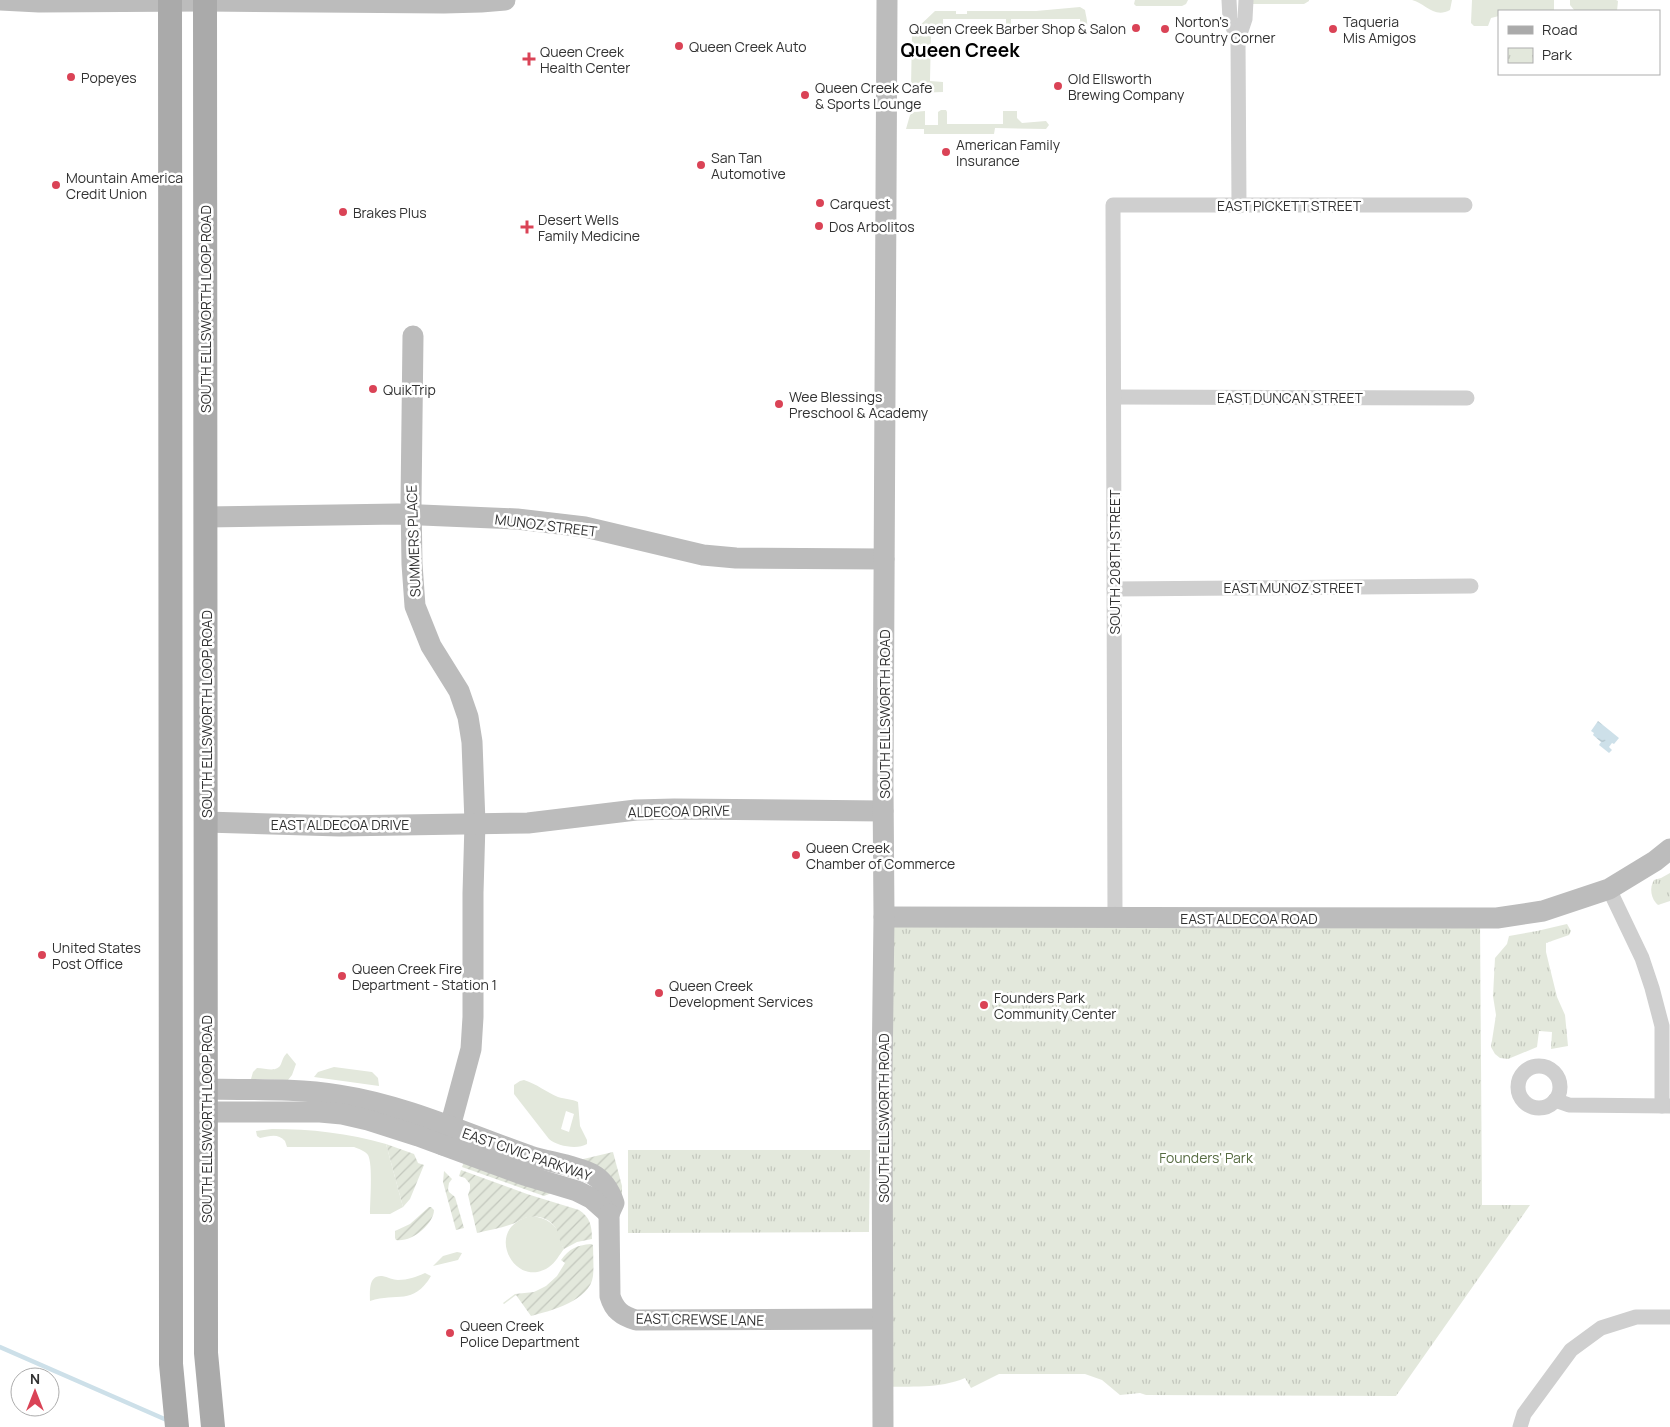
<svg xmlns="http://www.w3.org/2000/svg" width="1670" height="1427" font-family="Manrope,sans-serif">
	<defs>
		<pattern id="park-tufts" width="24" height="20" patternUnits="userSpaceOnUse" patternTransform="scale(1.25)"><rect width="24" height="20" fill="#e3e8dc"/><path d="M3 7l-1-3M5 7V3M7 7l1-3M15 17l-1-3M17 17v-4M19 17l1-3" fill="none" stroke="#c3c7bd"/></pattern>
		<pattern id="garden-furrows" width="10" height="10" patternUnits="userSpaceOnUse" patternTransform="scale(1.25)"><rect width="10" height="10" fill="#e3e8dc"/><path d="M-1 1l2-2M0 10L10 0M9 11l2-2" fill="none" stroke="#c3c7bd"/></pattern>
		<pattern id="water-ripples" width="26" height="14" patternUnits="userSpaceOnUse" patternTransform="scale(1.25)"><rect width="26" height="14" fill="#cde0e9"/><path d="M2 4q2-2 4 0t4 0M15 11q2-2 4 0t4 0" fill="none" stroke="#b0c1c8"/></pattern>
	</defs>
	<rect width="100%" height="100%" fill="#fff"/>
	<!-- grass -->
	<g fill="#e3e8dc" fill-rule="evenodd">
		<path d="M1135,0H1188L1186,4L1182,6H1136L1134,4Z"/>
		<path d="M1253,0H1309V1L1304,4H1253Z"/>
		<path d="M1412,0H1452L1450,10C1434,19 1425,3 1412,0Z"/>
		<path d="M1472,0H1554V11H1499V16L1491,18L1488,26H1474L1471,23Z"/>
		<path d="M1570,0H1616L1618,1L1617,11H1575L1570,5Z"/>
		<path d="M1080,7L1085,10C1086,18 1090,26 1084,32L1081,31L1080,19H1011V32L1006,31V19H943V32H931L930,81L943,82V92L914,93L911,88L912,31L915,30L935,11H956V14H967V11H1036Z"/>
		<path d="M941,110H946L947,112V124H1003V111H1017V118L1022,123L1046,121L1049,125L1046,129L995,128L994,134H924V129H906L910,115L913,112L925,111V125H938V112Z"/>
		<path d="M287,1053L296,1064L292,1075L288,1080L251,1079L253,1072L257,1068C266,1068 277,1073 281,1064C283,1059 283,1057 287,1053Z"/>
		<path d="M334,1067L372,1072L378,1078L379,1086L314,1077L318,1072Z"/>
		<path d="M524,1080C537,1084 546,1092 558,1097C565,1099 572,1099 578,1102L580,1126L587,1140V1144C577,1150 557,1146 549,1139L514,1094V1085L520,1081ZM566,1111L574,1114L569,1132L561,1129Z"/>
		<path d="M272,1129C311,1129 348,1133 386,1144L403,1207L390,1214H370C370,1202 373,1164 368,1155C365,1151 359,1149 354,1147H287L285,1141C278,1133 270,1136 260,1138L257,1136L256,1131Z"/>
		<path d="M532,1216C546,1218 557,1224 560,1237C562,1242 561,1245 564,1249C559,1255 556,1262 549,1267C514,1291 481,1226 532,1216Z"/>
		<path d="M457,1252L462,1253L458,1260L433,1266L443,1256Z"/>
		<path d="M425,1273L431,1276C413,1306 397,1292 370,1301C370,1292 368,1275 382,1276C388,1277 393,1280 398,1280C408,1280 416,1277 425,1273Z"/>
	</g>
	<!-- park -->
	<g fill="url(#park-tufts)">
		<path d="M1670,873V901L1658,905C1651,899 1649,888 1654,880L1661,878Z"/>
		<path d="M884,917L1480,918L1482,1205H1530L1396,1396L1146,1395L1140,1393L1120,1395L1102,1380L1085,1374H999L971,1388L965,1378C939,1389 910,1386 883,1387Z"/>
		<path d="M1567,924L1571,931L1569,935L1546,943V952L1557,997L1565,1015L1568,1046L1551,1049L1552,1032L1539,1031L1537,1047L1508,1059L1500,1058L1495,1054L1491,1047L1496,1015L1493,996L1495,958L1507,944L1509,936L1537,931Z"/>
		<path d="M628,1150H870L869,1232L628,1233Z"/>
	</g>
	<!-- garden -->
	<g fill="url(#garden-furrows)">
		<path d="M386,1144L414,1154L418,1163L424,1165L410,1199L403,1207Z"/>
		<path d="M613,1152L622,1186V1206L575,1161Z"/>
		<path d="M464,1162L554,1192L544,1196L462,1167Z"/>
		<path d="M461,1170L527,1194L579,1210C590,1217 592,1226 592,1239L577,1242L564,1249C559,1243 560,1234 555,1227C548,1217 534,1214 523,1219C519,1220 516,1223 512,1224C501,1228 489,1230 477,1233L468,1195L470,1189V1184L465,1178L459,1176Z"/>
		<path d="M444,1171L452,1179L449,1183L448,1189L449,1192L455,1197L464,1228L456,1230L443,1182Z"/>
		<path d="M429,1207H431L434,1210C434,1224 411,1243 396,1240L395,1238V1231L410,1224Z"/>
		<path d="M591,1244L593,1245C593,1255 594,1266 593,1276C590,1301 550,1311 531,1316L516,1295L504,1304L503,1303L515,1294L534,1292L546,1286L557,1276L565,1263L561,1260C569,1249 577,1245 591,1244Z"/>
	</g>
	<!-- water -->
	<path fill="url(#water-ripples)" d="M1598,721L1619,738L1614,744L1612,743L1609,747L1612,750L1609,753L1599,745L1601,742L1593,735L1594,733L1591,731Z"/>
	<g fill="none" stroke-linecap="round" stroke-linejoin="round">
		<!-- stream -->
		<path stroke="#cde0e9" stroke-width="4.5" d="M0,1347L169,1421"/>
		<!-- street -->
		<g stroke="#cfcfcf" stroke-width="15">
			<path d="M1229,0L1230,19L1238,40"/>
			<path d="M1239,206L1238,40L1245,19L1246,0"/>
			<path d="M1114,397L1467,398"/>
			<path d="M1114,589L1471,586"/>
			<path d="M1609,889L1642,958L1652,988L1662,1026V1106"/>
			<path d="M1115,918L1113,205H1465"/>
			<circle cx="1539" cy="1087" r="21"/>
			<path d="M1555,1100L1569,1105L1670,1106"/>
			<path d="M1520,1427L1524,1414L1571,1350L1601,1328L1636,1317H1670"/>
		</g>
		<!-- secondary -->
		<g stroke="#bcbcbc" stroke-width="21">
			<path d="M0,0L39,2L205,1L444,3L481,2L505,0"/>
			<path d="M413,336L411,502L412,564L415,606L431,646L459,691L468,717L472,742L475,823L473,893V1017L471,1049L450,1127L443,1145"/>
			<path d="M206,517L398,514L517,519L585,527L703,555L736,558L884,559"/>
			<path d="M206,822L340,826L528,823L636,810L674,809L883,811"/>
			<path d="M884,917L1497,918L1543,911L1609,889L1655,861L1670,849"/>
			<path d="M206,1089C250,1090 295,1088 339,1095C405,1105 467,1134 530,1156C549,1162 574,1165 592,1174C603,1180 610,1191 614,1203L609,1214"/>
			<path d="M206,1112H320L342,1114L368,1120L418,1136L524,1175L577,1191L591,1198L609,1214"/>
			<path d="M609,1214L610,1296C614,1310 622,1316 636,1320L883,1319"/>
			<path d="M883,1427L882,1078L884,917L883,784L887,0"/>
		</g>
		<!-- primary -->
		<g stroke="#aaa" stroke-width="24">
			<path d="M170,0L171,1337V1364L177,1427"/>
			<path d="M205,0L206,1353L213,1427"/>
		</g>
	</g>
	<!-- markers -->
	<g fill="#da4356" stroke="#fff" stroke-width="2">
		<circle cx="1136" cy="28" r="5"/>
		<circle cx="1165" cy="29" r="5"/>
		<circle cx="1333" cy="29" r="5"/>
		<circle cx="679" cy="46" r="5"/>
		<path d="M526.5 51.5h5v5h5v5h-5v5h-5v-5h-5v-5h5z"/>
		<circle cx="71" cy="77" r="5"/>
		<circle cx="1058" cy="86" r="5"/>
		<circle cx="805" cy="95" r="5"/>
		<circle cx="946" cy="152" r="5"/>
		<circle cx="701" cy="165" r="5"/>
		<circle cx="56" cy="185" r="5"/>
		<circle cx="820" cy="203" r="5"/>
		<circle cx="343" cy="212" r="5"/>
		<circle cx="819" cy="226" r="5"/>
		<path d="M524.5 219.5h5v5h5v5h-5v5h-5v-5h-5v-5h5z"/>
		<circle cx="373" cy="389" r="5"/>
		<circle cx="779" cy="404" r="5"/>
		<circle cx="796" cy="855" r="5"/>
		<circle cx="42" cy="955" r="5"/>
		<circle cx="342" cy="976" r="5"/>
		<circle cx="659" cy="993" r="5"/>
		<circle cx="984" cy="1005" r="5"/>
		<circle cx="450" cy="1333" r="5"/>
	</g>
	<g text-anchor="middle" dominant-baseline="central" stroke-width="5" stroke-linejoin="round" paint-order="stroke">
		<!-- poi labels -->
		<g font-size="14" fill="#323232" stroke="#fff" text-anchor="start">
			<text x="1175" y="21">Norton's<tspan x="1175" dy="16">Country Corner</tspan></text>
			<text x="1343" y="21">Taqueria<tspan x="1343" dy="16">Mis Amigos</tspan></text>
			<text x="1126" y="28" text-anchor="end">Queen Creek Barber Shop &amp; Salon</text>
			<text x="689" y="46">Queen Creek Auto</text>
			<text x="540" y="51">Queen Creek<tspan x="540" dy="16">Health Center</tspan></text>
			<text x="81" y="77">Popeyes</text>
			<text x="1068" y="78">Old Ellsworth<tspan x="1068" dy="16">Brewing Company</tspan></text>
			<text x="815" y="87">Queen Creek Cafe<tspan x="815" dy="16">&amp; Sports Lounge</tspan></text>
			<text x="956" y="144">American Family<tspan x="956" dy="16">Insurance</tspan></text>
			<text x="711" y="157">San Tan<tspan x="711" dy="16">Automotive</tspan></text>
			<text x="66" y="177">Mountain America<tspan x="66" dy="16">Credit Union</tspan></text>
			<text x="830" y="203">Carquest</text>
			<text x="353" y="212">Brakes Plus</text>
			<text x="538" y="219">Desert Wells<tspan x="538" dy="16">Family Medicine</tspan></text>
			<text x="829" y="226">Dos Arbolitos</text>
			<text x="383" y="389">QuikTrip</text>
			<text x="789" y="396">Wee Blessings<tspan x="789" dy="16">Preschool &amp; Academy</tspan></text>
			<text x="806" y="847">Queen Creek<tspan x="806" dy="16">Chamber of Commerce</tspan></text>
			<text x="52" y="947">United States<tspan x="52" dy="16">Post Office</tspan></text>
			<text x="352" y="968">Queen Creek Fire<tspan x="352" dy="16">Department - Station 1</tspan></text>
			<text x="669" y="985">Queen Creek<tspan x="669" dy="16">Development Services</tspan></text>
			<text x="994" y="997">Founders Park<tspan x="994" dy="16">Community Center</tspan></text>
			<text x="460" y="1325">Queen Creek<tspan x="460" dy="16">Police Department</tspan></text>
		</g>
		<!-- street labels -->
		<g font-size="14" fill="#323232" stroke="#fff">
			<text x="1289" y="205">EAST PICKETT STREET</text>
			<text transform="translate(205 309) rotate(-90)">SOUTH ELLSWORTH LOOP ROAD</text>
			<text x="1290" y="397">EAST DUNCAN STREET</text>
			<text transform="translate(546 525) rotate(7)">MUNOZ STREET</text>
			<text transform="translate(413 541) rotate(-92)">SUMMERS PLACE</text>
			<text transform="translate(1114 562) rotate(-90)">SOUTH 208TH STREET</text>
			<text x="1293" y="587">EAST MUNOZ STREET</text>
			<text transform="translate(206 714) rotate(-90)">SOUTH ELLSWORTH LOOP ROAD</text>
			<text transform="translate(884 714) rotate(-90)">SOUTH ELLSWORTH ROAD</text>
			<text transform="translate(679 811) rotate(-1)">ALDECOA DRIVE</text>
			<text x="340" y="824">EAST ALDECOA DRIVE</text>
			<text x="1249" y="918">EAST ALDECOA ROAD</text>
			<text transform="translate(883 1118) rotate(-90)">SOUTH ELLSWORTH ROAD</text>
			<text transform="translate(206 1119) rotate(-90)">SOUTH ELLSWORTH LOOP ROAD</text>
			<text transform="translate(527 1154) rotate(19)">EAST CIVIC PARKWAY</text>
			<text transform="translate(700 1319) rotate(1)">EAST CREWSE LANE</text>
		</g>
		<!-- park labels -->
		<g font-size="14" fill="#576c42" stroke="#fff">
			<text x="1206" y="1157">Founders' Park</text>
		</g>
		<!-- district labels -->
		<g font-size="19" font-weight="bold" fill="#000" stroke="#fff">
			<text x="960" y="50">Queen Creek</text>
		</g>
	</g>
	<!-- legend -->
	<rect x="1498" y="10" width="162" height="65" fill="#ffffff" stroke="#adadad"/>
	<rect x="1508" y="26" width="25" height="8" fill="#aaaaaa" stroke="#adadad"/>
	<text x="1542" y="35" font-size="15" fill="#323232">Road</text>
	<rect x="1508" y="48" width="25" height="15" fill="url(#park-tufts)" stroke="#adadad"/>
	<text x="1542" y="60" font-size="15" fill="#323232">Park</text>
	<!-- north arrow -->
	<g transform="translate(35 1392)"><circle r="24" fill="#ffffff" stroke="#adadad"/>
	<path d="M0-4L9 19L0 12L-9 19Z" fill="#da4356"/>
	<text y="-8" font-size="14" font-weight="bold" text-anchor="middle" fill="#323232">N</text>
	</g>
</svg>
